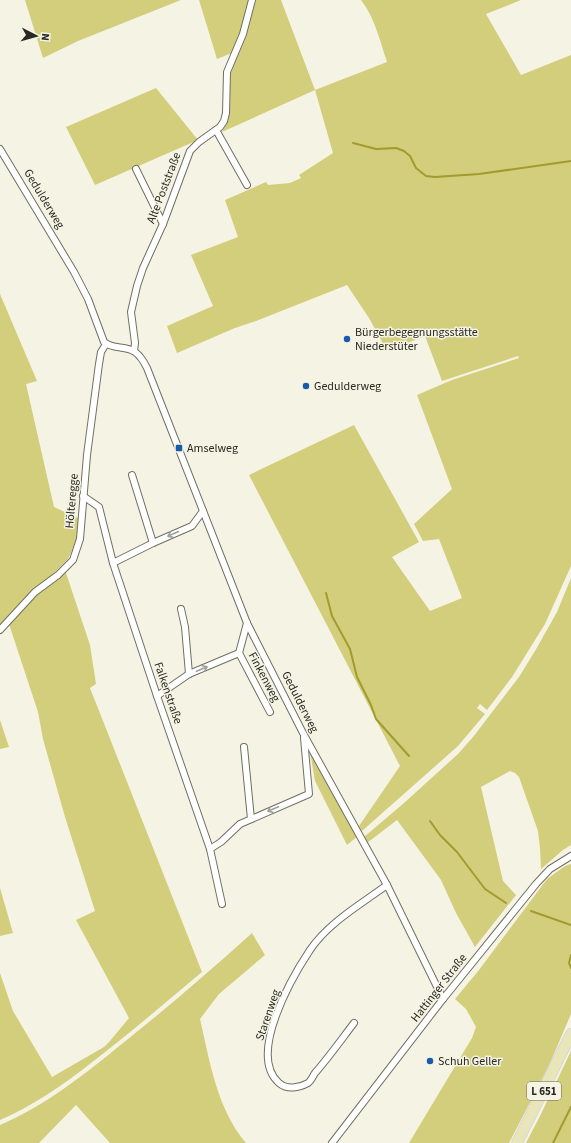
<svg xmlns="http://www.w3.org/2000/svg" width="571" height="1143" font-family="'Source Sans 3',sans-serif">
	<rect width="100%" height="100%" fill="#f5f4e4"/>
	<!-- green -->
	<g fill="#d3ce7c">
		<path d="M25,0H181L78,41L43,58Z"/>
		<path d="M199,0H249L240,35L232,53L217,59Z"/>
		<path d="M256,0H281L315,90L387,62C380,41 375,18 361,0H521L486,14L521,75L571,55V566L545,624L512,677L487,710L480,704L477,708L485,714L458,746L362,831L359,826L400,766L249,475L354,425L419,542L392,557L430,611L462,598L439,539L423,541L414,524L452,489L417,395L452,380L519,358L518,356L442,381L425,336L387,351L369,318L347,285L256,321L235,328L177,353L167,326L213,306L191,255L238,237L225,200L266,182L268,185L290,183L301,178L299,175L333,153L315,90L222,132L228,121L231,72L249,25Z"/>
		<path d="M156,88L198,140L95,185L66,127Z"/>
		<path d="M0,294L37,381L26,384L54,507L78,518L77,539L68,559L50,577L34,590L0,625Z"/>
		<path d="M65,570L90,645L96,684L90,688L202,972C165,1003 129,1034 91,1063C63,1085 33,1106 0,1120V973L13,1011L52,1077L104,1047L110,1041L129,1018L76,920L95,911L65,817L43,739L38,712L9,624L37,595Z"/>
		<path d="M571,578V845L563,850L541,869L540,848L538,831L519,777L515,773L510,771L481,787L503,881L516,895L475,947L456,913L441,880L397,820L367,843L364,837L404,803L458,754L473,737L519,677L535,651L557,612Z"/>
		<path d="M0,720L9,747L0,749Z"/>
		<path d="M309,746L358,836L347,845L315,781Z"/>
		<path d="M571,864V1014L548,1068L509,1143H409L472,1038L476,1027L466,1009L455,999L479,970L547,879L565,866Z"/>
		<path d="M0,888L13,933L0,936Z"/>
		<path d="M252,933L265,955L219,994L200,1019C210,1062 217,1109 246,1143H110L76,1105L39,1143H0V1125C45,1106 85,1074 123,1043C167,1008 210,971 252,933Z"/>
		<path d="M571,1051V1143H526L540,1116Z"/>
	</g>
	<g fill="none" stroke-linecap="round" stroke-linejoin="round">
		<!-- stream -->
		<g stroke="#a29b2f" stroke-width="2">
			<path d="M353,143L376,149L396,148L404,151L410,156L416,168L426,176L435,177L479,174L571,161"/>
			<path d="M326,593L332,616L350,649L357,677L371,705L376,719L409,756"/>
			<path d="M430,821L440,835L457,852L485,889L506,903"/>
			<path d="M531,911L571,925"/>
			<path d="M571,955L569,963L571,968"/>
			<path d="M553,1143L571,1107"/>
		</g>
		<!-- street casing -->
		<g stroke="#6f6f61" stroke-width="8">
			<g id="street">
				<path d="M216,130L247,185"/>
				<path d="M0,149L74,272L88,299L104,342C113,350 126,345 135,352C141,356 144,362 147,368L247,623L304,735L387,885L443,999"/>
				<path d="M136,169L163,224"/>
				<path d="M134,351L135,343L131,312L137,286L143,268L163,224L190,151L199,142L220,127L224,121L226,113L227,72L243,34L252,0"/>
				<path d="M132,475L153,543"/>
				<path d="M83,496L99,507L113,563L157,696L210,849L222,904"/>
				<path d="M113,563L153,543L192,526L203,511"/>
				<path d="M181,609L185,627L189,674"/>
				<path d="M0,630L35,592L58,575L73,560L80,539L87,455L99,364L101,352L106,344"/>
				<path d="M239,653L270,712"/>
				<path d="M157,696L189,674L239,653L247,623"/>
				<path d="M244,747L251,819"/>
				<path d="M210,849L221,842L240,824L309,794L304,738"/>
				<path d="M354,1023C341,1040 329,1057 315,1073C313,1076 311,1081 308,1083C299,1088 287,1090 279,1083C247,1055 292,977 310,950C328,923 361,904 387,885"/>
				<path d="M332,1143L443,999L536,884L550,869L571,856"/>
			</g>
		</g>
		<!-- primary casing -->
		<g stroke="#d8d8d7" stroke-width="12">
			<path id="primary" d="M517,1143L571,1034"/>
		</g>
		<!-- street -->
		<use href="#street" stroke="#fff" stroke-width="6"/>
		<!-- primary -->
		<use href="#primary" stroke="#e8e5b9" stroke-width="10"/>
	</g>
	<!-- one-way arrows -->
	<defs><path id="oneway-shaft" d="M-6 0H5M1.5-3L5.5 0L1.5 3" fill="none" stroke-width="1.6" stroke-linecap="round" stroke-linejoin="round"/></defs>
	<g stroke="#9f9f9c">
		<use href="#oneway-shaft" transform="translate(173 534) rotate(156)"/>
		<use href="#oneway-shaft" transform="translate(202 669) rotate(-23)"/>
		<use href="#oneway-shaft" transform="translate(273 809) rotate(157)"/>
	</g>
	<!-- markers -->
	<g fill="#175cac" stroke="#f5f4e4" stroke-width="1.5">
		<circle cx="347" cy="339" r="4"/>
		<circle cx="306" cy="386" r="4"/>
		<rect x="175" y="444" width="8" height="8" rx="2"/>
		<circle cx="430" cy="1061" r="4"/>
	</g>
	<g text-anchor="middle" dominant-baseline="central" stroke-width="3" stroke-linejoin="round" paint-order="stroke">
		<!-- shield labels -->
		<rect fill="#f5f4e4" stroke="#66665d" stroke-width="1" x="527" y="1082" width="34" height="18" rx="3"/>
		<g font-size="11" font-weight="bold" fill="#292923">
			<text x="544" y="1091">L 651</text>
		</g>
		<!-- street labels -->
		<g font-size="12" fill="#292923" stroke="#f5f4e4">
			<text transform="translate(164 188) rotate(-69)">Alte Poststraße</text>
			<text transform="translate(44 199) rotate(59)">Gedulderweg</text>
			<text transform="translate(72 501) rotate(-85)">Hölteregge</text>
			<text transform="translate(264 677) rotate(62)">Finkenweg</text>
			<text transform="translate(168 693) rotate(71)">Falkenstraße</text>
			<text transform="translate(300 702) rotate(63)">Gedulderweg</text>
			<text transform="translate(439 988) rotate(-52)">Hattinger Straße</text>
			<text transform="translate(268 1015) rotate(-71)">Starenweg</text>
		</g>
		<!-- poi labels -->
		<g font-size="12" fill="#292923" stroke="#f5f4e4" text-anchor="start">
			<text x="355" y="332">Bürgerbegegnungsstätte<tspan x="355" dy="14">Niederstüter</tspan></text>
			<text x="314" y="386">Gedulderweg</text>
			<text x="187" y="448">Amselweg</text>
			<text x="438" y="1061">Schuh Geller</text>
		</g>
	</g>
	<!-- north arrow -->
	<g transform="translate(36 36) rotate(96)" stroke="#f5f4e4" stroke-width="3" paint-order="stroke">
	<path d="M0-3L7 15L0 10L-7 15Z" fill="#292923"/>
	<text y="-6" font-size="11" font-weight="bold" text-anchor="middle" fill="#292923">N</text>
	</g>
</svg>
